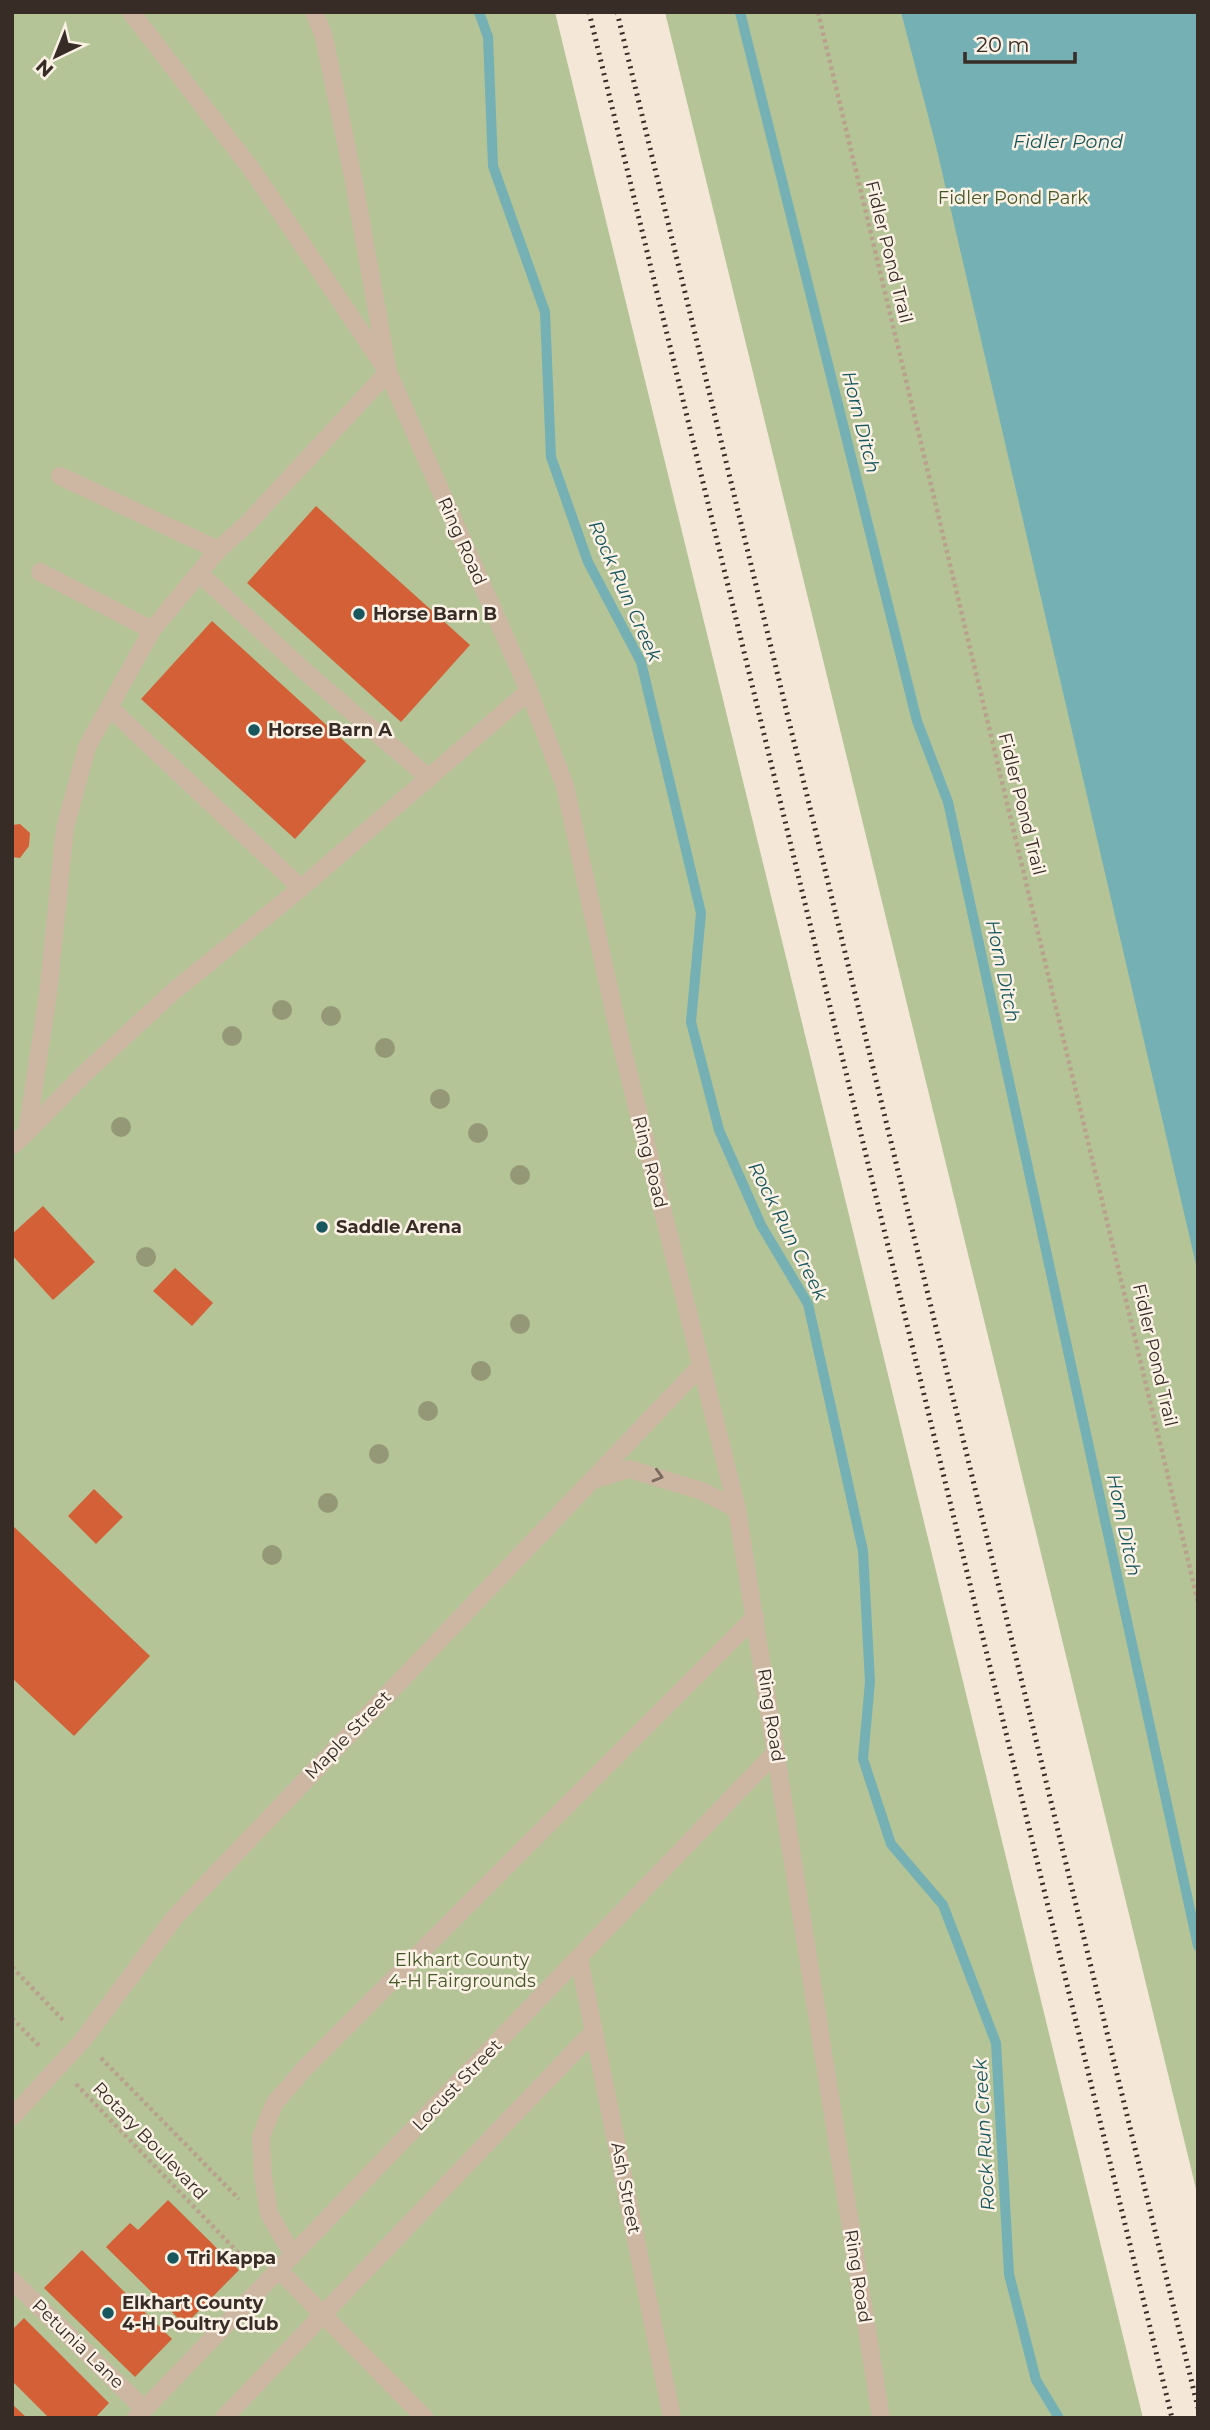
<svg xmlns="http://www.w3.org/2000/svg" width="1210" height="2430" font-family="Montserrat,sans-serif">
	<rect width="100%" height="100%" fill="#f4e7d8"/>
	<!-- green -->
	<g fill="#b4c497">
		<path d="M12,12H555L1143,2418H12Z"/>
		<path d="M665,12H1198V2197Z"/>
	</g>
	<!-- water -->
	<path fill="#74b0b4" d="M901,12H1198V1273L936,146Z"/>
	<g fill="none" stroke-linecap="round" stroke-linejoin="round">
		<!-- stream -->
		<g stroke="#74b0b4" stroke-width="10">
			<path d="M479,12L488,37L493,166L545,312L551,457L588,562L641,662L701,913L691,1022L719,1130L761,1225L808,1304L863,1551L870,1682L863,1759L891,1844L943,1905L996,2043L1009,2274L1036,2380L1059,2418"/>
			<path d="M740,12L917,721L948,802L1198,1946"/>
		</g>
	</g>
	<!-- building -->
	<g fill="#d36037">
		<path d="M316,506L470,645L401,722L247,583Z"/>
		<path d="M212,621L366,761L295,839L141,699Z"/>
		<path d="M20,824L30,833L29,846L20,858L12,857V825Z"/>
		<path d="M43,1206L95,1262L53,1300L12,1255V1234Z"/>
		<path d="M175,1268L213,1303L192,1326L153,1291Z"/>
		<path d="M94,1489L123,1517L96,1544L68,1516Z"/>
		<path d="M12,1525L150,1656L74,1736L12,1678Z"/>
		<path d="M168,2200L239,2270L185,2325L106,2247L130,2223L138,2230Z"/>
		<path d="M82,2250L172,2339L135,2377L44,2288Z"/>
		<path d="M24,2318L109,2403L95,2418H49L12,2381V2330Z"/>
		<path d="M12,2404L27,2418H12Z"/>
	</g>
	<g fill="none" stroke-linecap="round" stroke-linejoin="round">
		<!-- path -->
		<g stroke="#b9a18d" stroke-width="4.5" stroke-dasharray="3.5 3.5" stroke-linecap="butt">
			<path d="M818,12L1198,1602"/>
			<path d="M12,1967L65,2022"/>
			<path d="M12,2018L41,2048"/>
			<path d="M101,2058L239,2199"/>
			<path d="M76,2084L247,2262"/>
		</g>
		<!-- service -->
		<g stroke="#cdb7a3" stroke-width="18">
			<path d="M131,12L252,170L388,372L529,691L565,786L620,1039L737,1509L881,2418"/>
			<path d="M60,476L218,550"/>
			<path d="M40,572L152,630"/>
			<path d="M199,573L308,674L429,778"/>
			<path d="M110,708L301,888"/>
			<path d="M27,1132L48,994L65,828L87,747L152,630L218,550L248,523L388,372L353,177L324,37L314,12"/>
			<path d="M27,1132L86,1072L174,991L301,888L529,691"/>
			<path d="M293,2255L269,2214L263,2176L261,2137L274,2104L305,2068L755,1617"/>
		</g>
		<!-- pedestrian -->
		<g stroke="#cdb7a3" stroke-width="18">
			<path d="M12,1146L27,1132"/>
			<path d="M596,1479L629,1469L702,1491L737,1509"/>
			<path d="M579,1958L672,2418"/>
			<path d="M12,2117L83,2040L175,1917L700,1367"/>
			<path d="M279,2270L425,2418"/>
			<path d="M12,2280L144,2409"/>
			<path d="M136,2418L776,1752"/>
			<path d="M224,2418L594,2031"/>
		</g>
		<!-- rail -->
		<g stroke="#372c26" stroke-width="5" stroke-dasharray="2 5" stroke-linecap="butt">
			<path d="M589,12L1172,2418"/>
			<path d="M617,12L1198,2408"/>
		</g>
	</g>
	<!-- trees -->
	<g fill="#949877">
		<circle cx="282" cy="1010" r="10"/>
		<circle cx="331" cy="1016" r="10"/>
		<circle cx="232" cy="1036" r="10"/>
		<circle cx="385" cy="1048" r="10"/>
		<circle cx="440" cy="1099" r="10"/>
		<circle cx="121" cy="1127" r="10"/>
		<circle cx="478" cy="1133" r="10"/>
		<circle cx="520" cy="1175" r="10"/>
		<circle cx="146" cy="1257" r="10"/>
		<circle cx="520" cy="1324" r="10"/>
		<circle cx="481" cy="1371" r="10"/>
		<circle cx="428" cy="1411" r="10"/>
		<circle cx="379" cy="1454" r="10"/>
		<circle cx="328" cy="1503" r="10"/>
		<circle cx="272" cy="1555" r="10"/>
	</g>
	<!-- one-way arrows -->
	<defs><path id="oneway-chevron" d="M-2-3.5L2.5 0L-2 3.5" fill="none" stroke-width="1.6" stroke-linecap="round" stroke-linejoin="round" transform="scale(1.75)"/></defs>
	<use stroke="#7a6b5e" href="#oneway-chevron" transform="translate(658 1476) rotate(16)"/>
	<!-- markers -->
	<g fill="#17575d" stroke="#fbf1e5" stroke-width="2.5">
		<circle cx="359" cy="614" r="7"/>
		<circle cx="254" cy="730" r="7"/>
		<circle cx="322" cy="1227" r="7"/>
		<circle cx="173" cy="2258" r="7"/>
		<circle cx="108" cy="2313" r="7"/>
	</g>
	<g text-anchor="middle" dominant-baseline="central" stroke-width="5" stroke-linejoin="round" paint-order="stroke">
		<!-- park labels -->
		<g font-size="18" fill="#455827" stroke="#fbf1e5">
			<text x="1013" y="198">Fidler Pond Park</text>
			<text x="462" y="1960">Elkhart County<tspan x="462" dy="21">4-H Fairgrounds</tspan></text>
		</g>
		<!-- street labels -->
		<g font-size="18" fill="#372c26" stroke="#fbf1e5">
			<text transform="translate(889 252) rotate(76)">Fidler Pond Trail</text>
			<text transform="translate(462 541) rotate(66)">Ring Road</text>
			<text transform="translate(1022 804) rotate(76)">Fidler Pond Trail</text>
			<text transform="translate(650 1162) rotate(76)">Ring Road</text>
			<text transform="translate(1155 1355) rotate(77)">Fidler Pond Trail</text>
			<text transform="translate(771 1715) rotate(81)">Ring Road</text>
			<text transform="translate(348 1735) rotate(-46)">Maple Street</text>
			<text transform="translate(457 2085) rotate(-46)">Locust Street</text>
			<text transform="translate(150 2141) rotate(46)">Rotary Boulevard</text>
			<text transform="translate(626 2188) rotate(79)">Ash Street</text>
			<text transform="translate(858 2276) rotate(81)">Ring Road</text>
			<text transform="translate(78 2344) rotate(44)">Petunia Lane</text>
		</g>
		<!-- poi labels -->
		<g font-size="18" font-weight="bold" fill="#372c26" stroke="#fbf1e5" text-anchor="start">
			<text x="373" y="614">Horse Barn B</text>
			<text x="268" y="730">Horse Barn A</text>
			<text x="336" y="1227">Saddle Arena</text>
			<text x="187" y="2258">Tri Kappa</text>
			<text x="122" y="2303">Elkhart County<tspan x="122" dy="21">4-H Poultry Club</tspan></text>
		</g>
		<!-- water labels -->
		<g font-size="19" font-style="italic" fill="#17575d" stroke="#fbf1e5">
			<text x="1068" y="141">Fidler Pond</text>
			<text transform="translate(861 422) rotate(76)">Horn Ditch</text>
			<text transform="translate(625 591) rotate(66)">Rock Run Creek</text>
			<text transform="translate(1003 971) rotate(78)">Horn Ditch</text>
			<text transform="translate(788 1231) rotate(63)">Rock Run Creek</text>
			<text transform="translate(1124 1525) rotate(78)">Horn Ditch</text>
			<text transform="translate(984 2135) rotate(-93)">Rock Run Creek</text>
		</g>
	</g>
	<!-- border -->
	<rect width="1210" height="2430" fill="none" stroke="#372c26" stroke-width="28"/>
	<!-- north arrow -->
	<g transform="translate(56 56) rotate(223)" stroke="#fbf1e5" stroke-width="5" paint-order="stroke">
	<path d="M0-5L12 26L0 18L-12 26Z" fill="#372c26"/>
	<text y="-10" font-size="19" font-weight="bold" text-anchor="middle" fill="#372c26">N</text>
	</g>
	<!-- scale -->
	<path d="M965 52v10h110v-10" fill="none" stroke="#372c26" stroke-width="3.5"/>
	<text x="976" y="52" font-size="21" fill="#372c26" stroke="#fbf1e5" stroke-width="5" paint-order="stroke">20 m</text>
</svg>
